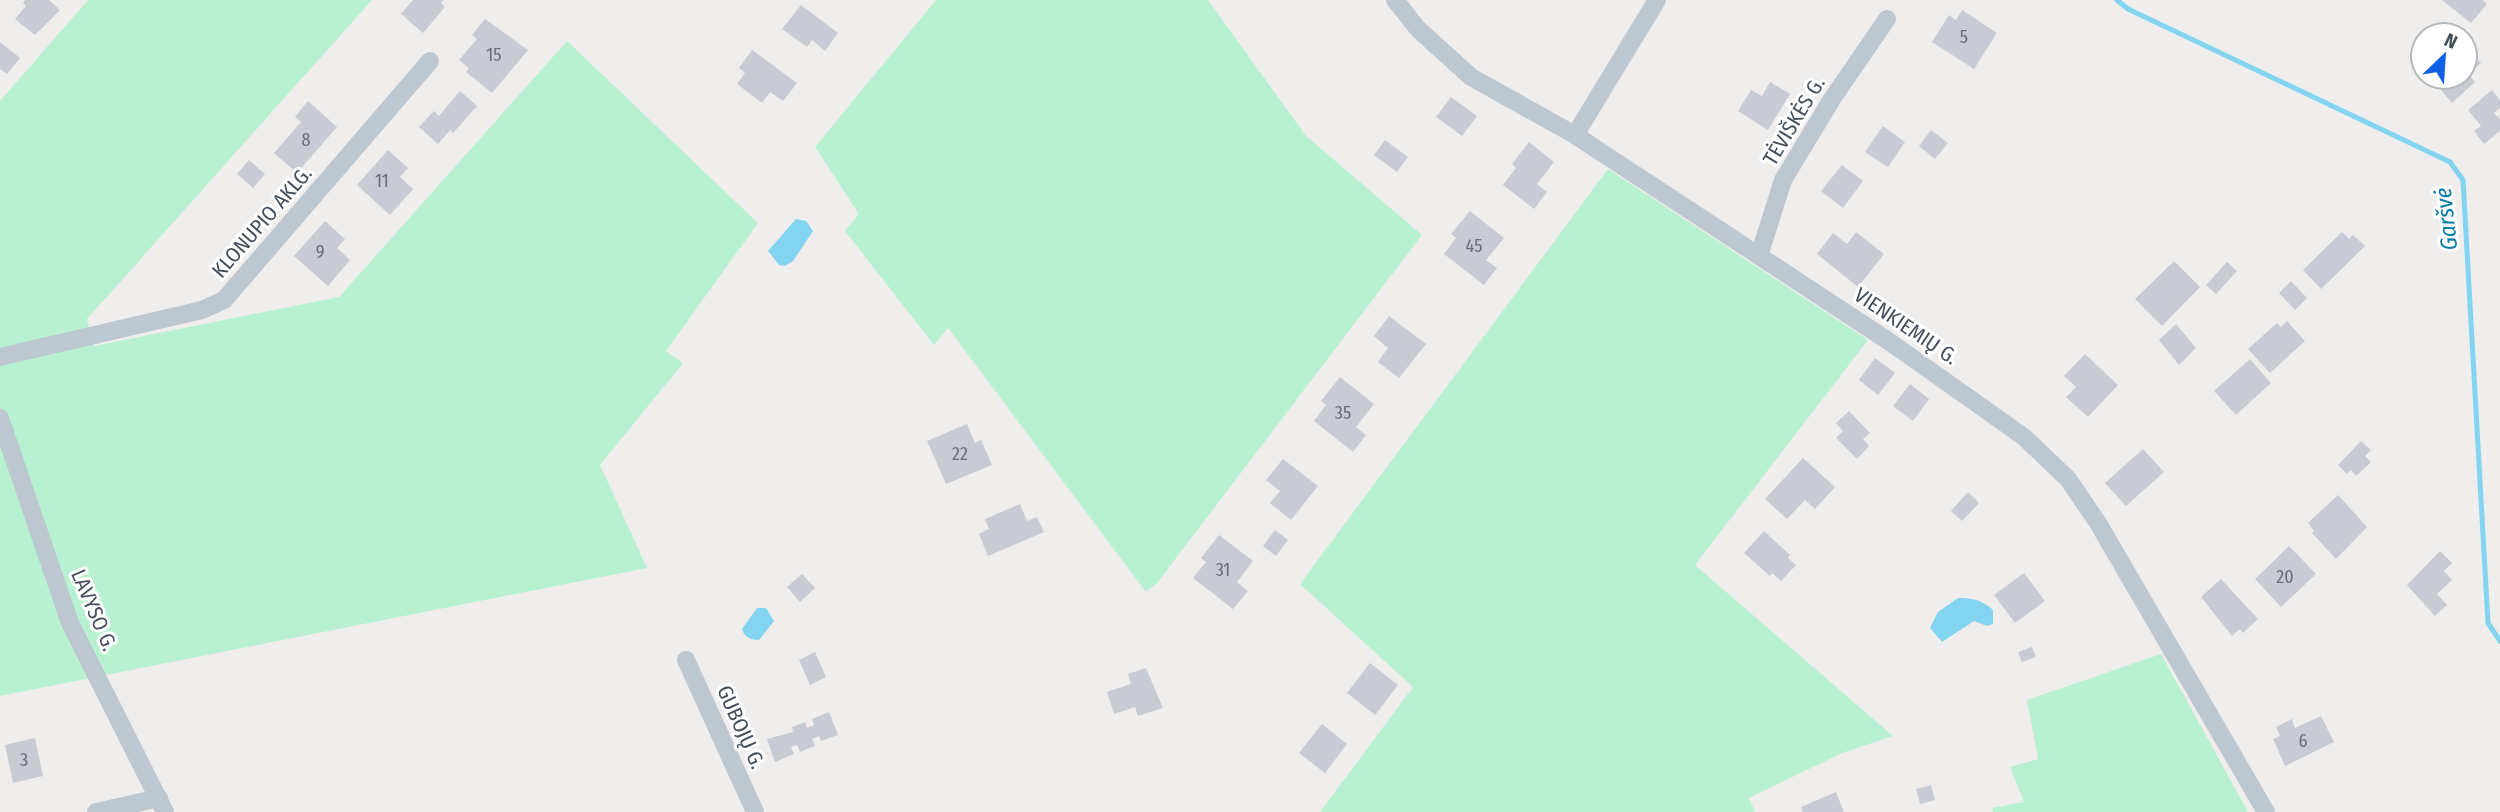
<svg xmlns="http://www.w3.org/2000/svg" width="2500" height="812" font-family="'Fira Sans Condensed',sans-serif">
	<rect width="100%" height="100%" fill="#f0eded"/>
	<!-- green -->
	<g fill="#b8f1d1">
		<path d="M88,0H372L87,319L94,346L339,297L567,41L758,223L666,351L683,363L600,465L647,568L0,696V101Z"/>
		<path d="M936,0H1208L1306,136L1422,235L1157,583L1146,592L948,328L934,345L845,231L859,214L815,147Z"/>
		<path d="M1608,169L1868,340L1695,565L1893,736L1842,753L1749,798L1755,812H1320L1413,687L1300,584Z"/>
		<path d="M2161,654L2248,812H1993L1992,808L2024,802L2010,767L2038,759L2027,700Z"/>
	</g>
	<!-- water -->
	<g fill="#82d4f0">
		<path d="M796,219L806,221L813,231L793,261L785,266L779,265L768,251Z"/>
		<path d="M1958,598C1973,598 1982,600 1993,610V624L1987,626L1974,621L1942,642L1930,628L1938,612Z"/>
		<path d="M757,608H766L774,621L759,640C751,640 744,637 742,629Z"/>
	</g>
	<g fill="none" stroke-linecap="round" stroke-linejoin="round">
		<!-- stream -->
		<path stroke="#82d4f0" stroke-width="5" d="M2117,0L2128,9L2450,162L2463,180L2488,623L2500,641"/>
	</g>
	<!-- building -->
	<g fill="#c8cbd3">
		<path d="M25,0H49L60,10L35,35L15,19L26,6L23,3Z"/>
		<path d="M413,0H444L441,3L445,7L423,33L401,14Z"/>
		<path d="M2442,0H2482L2487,4L2471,23Z"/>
		<path d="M801,5L838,33L825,51L812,40L807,47L782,29Z"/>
		<path d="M1962,10L1997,33L1974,69L1932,42L1949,15L1956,20Z"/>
		<path d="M485,19L528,50L492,93L466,72L469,68L459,60L477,39L472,35Z"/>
		<path d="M0,42L20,58L7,74L0,69Z"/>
		<path d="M2468,48L2481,63L2468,74L2475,82L2452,103L2435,83L2441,77H2465V51Z"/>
		<path d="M752,50L797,83L783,101L770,92L762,103L737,84L745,73L739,68Z"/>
		<path d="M1770,82L1790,94L1768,130L1738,111L1751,90L1762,96Z"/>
		<path d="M2492,90L2500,100V108L2494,113L2500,119V131L2484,144L2474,131L2481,126L2468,110Z"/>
		<path d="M460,91L477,106L453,133L450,130L438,144L419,127L434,111L439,116Z"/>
		<path d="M1451,97L1477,116L1462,136L1436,117Z"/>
		<path d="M308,101L337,127L297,173L274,153L301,122L295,117Z"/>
		<path d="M1883,126L1905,142L1888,167L1865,152Z"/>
		<path d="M1931,130L1948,143L1935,159L1919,146Z"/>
		<path d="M1385,140L1408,157L1397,172L1374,155Z"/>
		<path d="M1529,142L1554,162L1537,184L1547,192L1534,209L1503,185L1516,168L1512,164Z"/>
		<path d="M388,150L408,168L400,177L413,189L390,215L357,185Z"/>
		<path d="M249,160L265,174L253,188L237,174Z"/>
		<path d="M1842,165L1863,181L1843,208L1821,191Z"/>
		<path d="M1470,211L1504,238L1486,260L1497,268L1484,285L1444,254L1456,238L1451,234Z"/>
		<path d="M325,221L345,239L337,248L350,260L328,286L294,256Z"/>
		<path d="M1856,232L1884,254L1858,287L1817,254L1833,233L1847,244Z"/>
		<path d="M2342,232L2349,239L2353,235L2365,246L2321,289L2303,270Z"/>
		<path d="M2174,261L2200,287L2162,326L2135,299Z"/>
		<path d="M2227,262L2237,271L2216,294L2206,285Z"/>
		<path d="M2291,281L2307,298L2295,310L2279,293Z"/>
		<path d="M1389,316L1426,344L1399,378L1378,362L1388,348L1374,336Z"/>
		<path d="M2287,321L2305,341L2270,373L2248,349L2277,323L2281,327Z"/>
		<path d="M2176,324L2196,348L2179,365L2159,340Z"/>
		<path d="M2085,354L2118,385L2088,417L2066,397L2076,387L2064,376Z"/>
		<path d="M1875,358L1895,373L1878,395L1859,380Z"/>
		<path d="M2250,359L2271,383L2236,415L2214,391Z"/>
		<path d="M1340,377L1374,404L1356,427L1366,435L1353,452L1314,421L1326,405L1321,401Z"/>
		<path d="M1910,384L1929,399L1913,421L1893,406Z"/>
		<path d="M1849,411L1870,433L1863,439L1869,446L1857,459L1836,438L1843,431L1836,423Z"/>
		<path d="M967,424L975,443L981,440L992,465L946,484L927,441Z"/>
		<path d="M2361,441L2371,450L2365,456L2371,462L2356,476L2351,470L2347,474L2338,465Z"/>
		<path d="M2143,449L2164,472L2126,506L2105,483Z"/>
		<path d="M1803,458L1835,487L1815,509L1805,500L1787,519L1765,499Z"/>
		<path d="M1283,459L1318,486L1291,520L1270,503L1280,491L1266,480Z"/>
		<path d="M1968,492L1979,503L1962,521L1951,511Z"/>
		<path d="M2338,495L2367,527L2336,559L2312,533L2314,531L2308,523Z"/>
		<path d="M1020,504L1027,521L1037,517L1044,532L988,556L979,534L989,529L985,519Z"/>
		<path d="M1275,530L1288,540L1276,556L1263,546Z"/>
		<path d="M1764,531L1790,555L1788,558L1796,565L1781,581L1772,573L1770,576L1744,553Z"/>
		<path d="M1219,535L1253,561L1237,582L1248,591L1233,609L1193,578L1206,562L1201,558Z"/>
		<path d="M2289,546L2316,574L2281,607L2255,579Z"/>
		<path d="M2440,551L2452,563L2444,571L2452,580L2437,594L2447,605L2435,616L2407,585Z"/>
		<path d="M2024,573L2045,601L2015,623L1994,595Z"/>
		<path d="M802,574L815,588L800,602L787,587Z"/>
		<path d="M2221,579L2258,619L2243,633L2240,629L2232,636L2201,597Z"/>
		<path d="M2032,647L2036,657L2022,662L2018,652Z"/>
		<path d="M815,652L826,677L810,685L799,660Z"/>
		<path d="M1370,663L1398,685L1375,715L1347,693Z"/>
		<path d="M1146,668L1163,708L1138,716L1135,707L1114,714L1107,692L1131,684L1128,674Z"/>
		<path d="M829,712L838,735L821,741L819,736L812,739L815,746L800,752L797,745L791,747L794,754L775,762L767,739L793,732L792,727L805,722L807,728L814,725L812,719Z"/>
		<path d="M2321,716L2334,742L2285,766L2273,739L2280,736L2276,727L2292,719L2295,728Z"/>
		<path d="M1322,724L1347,744L1325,773L1299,753Z"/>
		<path d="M35,738L43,776L13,783L5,745Z"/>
		<path d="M1931,785L1935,800L1920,804L1916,789Z"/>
		<path d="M1836,792L1844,812H1803L1801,807Z"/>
	</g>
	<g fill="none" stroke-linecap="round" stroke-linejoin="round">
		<!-- street -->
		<g stroke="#bcc7d0" stroke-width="18">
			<path d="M1395,0L1418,29L1471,77L1575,135L1887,340L2024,437L2068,479L2098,523L2266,812"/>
			<path d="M1575,135L1657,0"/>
			<path d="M1759,256L1783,180L1832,99L1887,19"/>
			<path d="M0,357L202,310L224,300L430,61"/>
			<path d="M0,418L70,623L165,812"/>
			<path d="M686,660L755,812"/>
			<path d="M96,812L159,798"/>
		</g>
	</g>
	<g text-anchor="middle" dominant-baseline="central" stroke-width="6" stroke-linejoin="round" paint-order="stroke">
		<!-- number labels -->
		<g font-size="18" fill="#656e79">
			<text x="1964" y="37">5</text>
			<text x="494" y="55">15</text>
			<text x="306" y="140">8</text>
			<text x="382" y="181">11</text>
			<text x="1474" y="246">45</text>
			<text x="320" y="252">9</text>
			<text x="1343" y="413">35</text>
			<text x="960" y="454">22</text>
			<text x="1223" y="570">31</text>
			<text x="2285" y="577">20</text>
			<text x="2303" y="741">6</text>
			<text x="24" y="760">3</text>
		</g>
		<!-- street labels -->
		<g font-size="21" fill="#444f5b" stroke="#fff">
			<text transform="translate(1794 121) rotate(-59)">TĖVIŠKĖS G.</text>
			<text transform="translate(262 222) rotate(-49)">KLONUPIO AKLG.</text>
			<text transform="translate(1906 326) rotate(34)">VIENKIEMIŲ G.</text>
			<text transform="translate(94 610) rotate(67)">LAVYSO G.</text>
			<text transform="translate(741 727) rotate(66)">GUBOJŲ G.</text>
		</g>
		<!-- water labels -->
		<g font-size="23" font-style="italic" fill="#057ca6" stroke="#fff">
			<text transform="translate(2446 219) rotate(-96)">Garšvė</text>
		</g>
	</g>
	<!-- north arrow -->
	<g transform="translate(2444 56) rotate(25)"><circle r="33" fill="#ffffff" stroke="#b4b9bd" stroke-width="2"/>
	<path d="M0-5L12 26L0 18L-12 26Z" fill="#0f62e8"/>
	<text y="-10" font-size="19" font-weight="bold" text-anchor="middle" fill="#444f5b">N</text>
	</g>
</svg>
